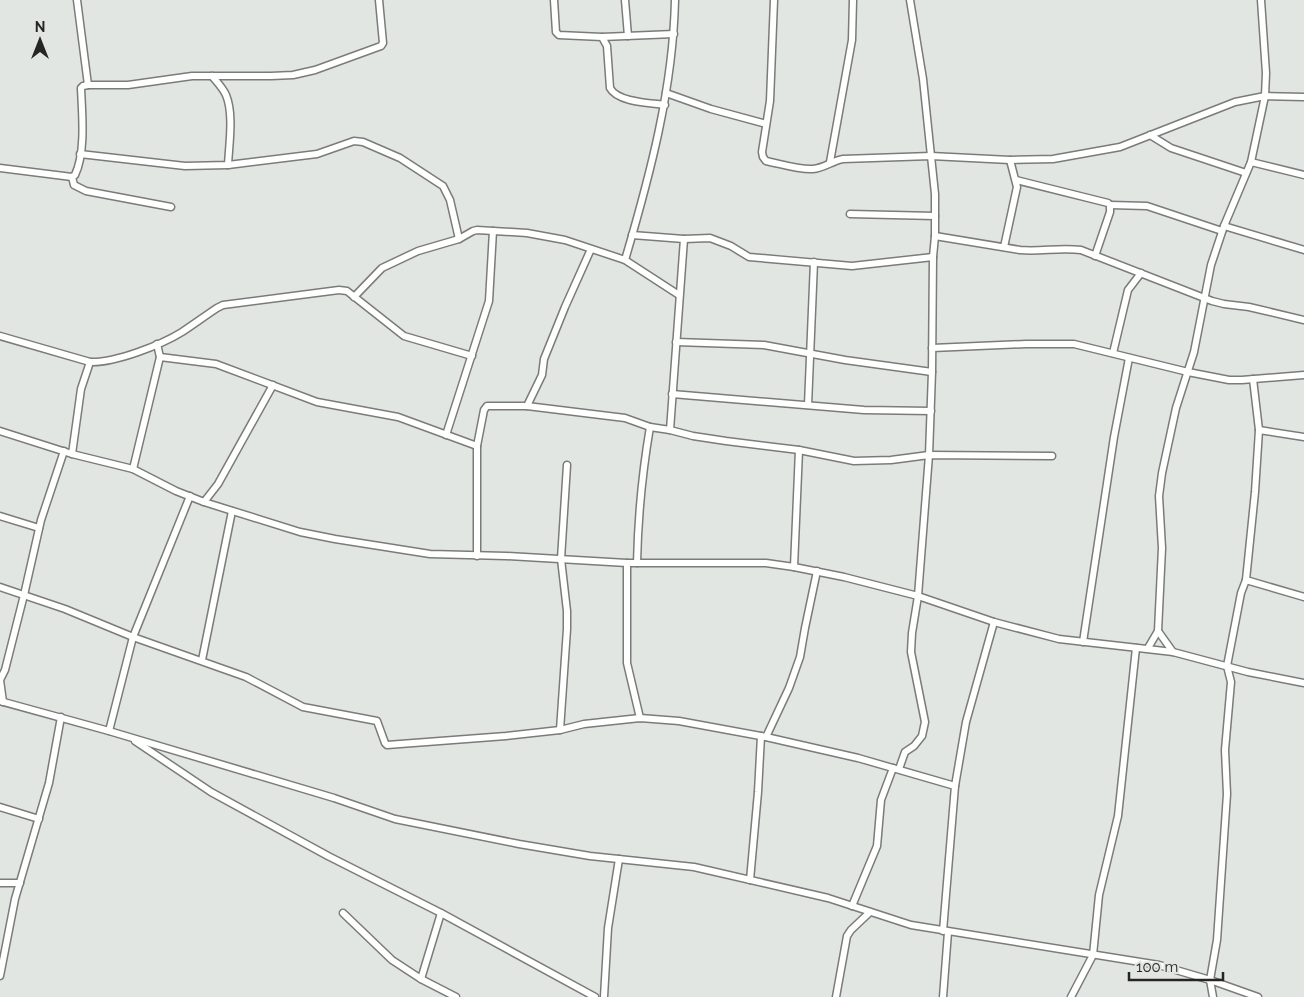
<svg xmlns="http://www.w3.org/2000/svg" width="1304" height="997" font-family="Raleway,sans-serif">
	<rect width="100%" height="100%" fill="#e2e6e3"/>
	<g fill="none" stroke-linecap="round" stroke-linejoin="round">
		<!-- minor casing -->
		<g stroke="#797c79" stroke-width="9">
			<g id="minor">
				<path d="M77,0L88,85H128L192,76H271L293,75L315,70L381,46L383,43L379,0"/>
				<path d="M554,0L556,32L559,35L602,37L607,46L610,88C617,102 650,103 665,105"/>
				<path d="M625,0L628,36"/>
				<path d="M774,0L770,101L762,152L763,157L766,161C781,164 799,170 813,169C824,168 832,161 843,159L931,156L1010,160L1053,159L1120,147L1235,102L1265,96L1304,97"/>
				<path d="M602,37L674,34"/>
				<path d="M212,76C217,82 223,88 226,95C234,114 229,145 228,165"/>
				<path d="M666,93L711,109L766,124"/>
				<path d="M1150,135L1171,148L1246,173"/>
				<path d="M80,154L185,166L228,165L317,154L354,141L363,142L400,158L443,186L450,200L459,239"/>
				<path d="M830,162L852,40L853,0"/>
				<path d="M1251,162L1304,175"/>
				<path d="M0,168L72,177L75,175C86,152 82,113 81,88L83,86L88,85"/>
				<path d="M72,177L74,185L86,191L171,207"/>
				<path d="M1016,180L1108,203L1110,205V212L1095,256"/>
				<path d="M1110,205L1147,206L1222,231"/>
				<path d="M850,214L935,216"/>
				<path d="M1224,226L1304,250"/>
				<path d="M632,235L684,239L710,238L731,246L749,257L852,266L933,257"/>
				<path d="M935,236L1020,250C1041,252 1060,247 1081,250L1212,301L1224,304L1249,307L1304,320"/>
				<path d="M1004,247L1017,187L1010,160"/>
				<path d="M625,260C650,175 673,89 675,0"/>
				<path d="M354,297L382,268L418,251L459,239L473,231L477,230L527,233L565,240L625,260L679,295"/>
				<path d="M0,336L90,362C115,363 161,345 182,332C194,324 205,316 217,308L223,305L339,290L347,291L404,336L472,356"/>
				<path d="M676,342L764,345L845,360L932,372"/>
				<path d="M932,348L1026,344H1074L1188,372L1229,380H1242L1304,375"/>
				<path d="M1113,353L1128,290L1141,273"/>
				<path d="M160,357L216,364L317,402L398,417L477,446"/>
				<path d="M672,394L864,410L931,411"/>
				<path d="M808,405L814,262"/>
				<path d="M527,406L542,375L544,359L565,307L591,249"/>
				<path d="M670,430L684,239"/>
				<path d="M1259,430L1304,437"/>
				<path d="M0,431L72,454L133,469L176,491L204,502L300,532L335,539L430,554L506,556L627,563H766L794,567L844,577L918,596L994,622L1059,639L1173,652L1248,672L1304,683"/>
				<path d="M446,435L489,301L493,231"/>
				<path d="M72,454L81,389L90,362"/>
				<path d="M133,469L160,357L157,344"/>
				<path d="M204,502L218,484L273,385"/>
				<path d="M0,516L39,528"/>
				<path d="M477,556V446L484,410L487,406H527L625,418L650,427L670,430L693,436L726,441L799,450L854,461L891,460L929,455L1052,456"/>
				<path d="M627,563V663L640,718"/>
				<path d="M637,563C638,515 642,474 650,427"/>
				<path d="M794,567L799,450"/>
				<path d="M1246,580L1304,597"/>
				<path d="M0,587L65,609L133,637L246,677L303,707L377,721L385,743L387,745L506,736L560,730L584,724L640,718L679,721L766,737L858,758L955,786"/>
				<path d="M1158,631L1173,652"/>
				<path d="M1083,642L1114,437L1129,358"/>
				<path d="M1148,648L1158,631L1162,548L1159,496L1162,473L1176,408L1194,352L1211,265L1224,226L1251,162L1265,96L1266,73L1261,0"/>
				<path d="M202,660L232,511"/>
				<path d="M0,701L109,731L334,798L395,819L519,844L590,856L694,867L828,898L911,925L1159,965L1210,980L1258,997"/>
				<path d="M3,702L0,680L5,670L24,595L41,520L64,451"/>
				<path d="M560,730L567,629V611L561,559L567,465"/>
				<path d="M109,731L133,637L190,496"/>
				<path d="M766,737L789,688L800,657L805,628L817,571"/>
				<path d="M135,741L211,792L328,856L441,913L595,997"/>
				<path d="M899,769L905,752L914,746L922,736L925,722L911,652L912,633L918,596L929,455L932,372L933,257L935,236V194L931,156L923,79L910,0"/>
				<path d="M0,807L39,819"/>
				<path d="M750,880L758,792L761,736"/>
				<path d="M0,883H20"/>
				<path d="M852,906L877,846L881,800L893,768"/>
				<path d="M343,913L392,960L421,979L456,997"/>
				<path d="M943,931L955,786L966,722L994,622"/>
				<path d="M0,976L15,899L49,783L61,717"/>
				<path d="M421,979L441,913"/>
				<path d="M604,997L608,928L619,859"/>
				<path d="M836,997L847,936L851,930L870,912"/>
				<path d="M943,997L948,932"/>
				<path d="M1071,997L1093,955L1099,895L1118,816L1136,648"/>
				<path d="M1213,997L1210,980L1217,940L1227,794L1225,750L1231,682L1227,666L1241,593L1246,580L1255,492L1259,430L1253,379"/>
			</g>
		</g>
		<!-- minor -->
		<use href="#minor" stroke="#fff" stroke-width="6"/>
	</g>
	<!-- north arrow -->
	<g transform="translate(40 40)" stroke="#e2e6e3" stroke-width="4" paint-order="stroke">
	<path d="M0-4L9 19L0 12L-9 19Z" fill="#242524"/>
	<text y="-8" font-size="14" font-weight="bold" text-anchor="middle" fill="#242524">N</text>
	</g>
	<!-- scale -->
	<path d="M1129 972v8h94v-8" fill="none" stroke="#242524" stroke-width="2.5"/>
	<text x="1136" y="972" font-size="15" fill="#242524" stroke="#e2e6e3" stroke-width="4" paint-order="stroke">100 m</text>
</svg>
